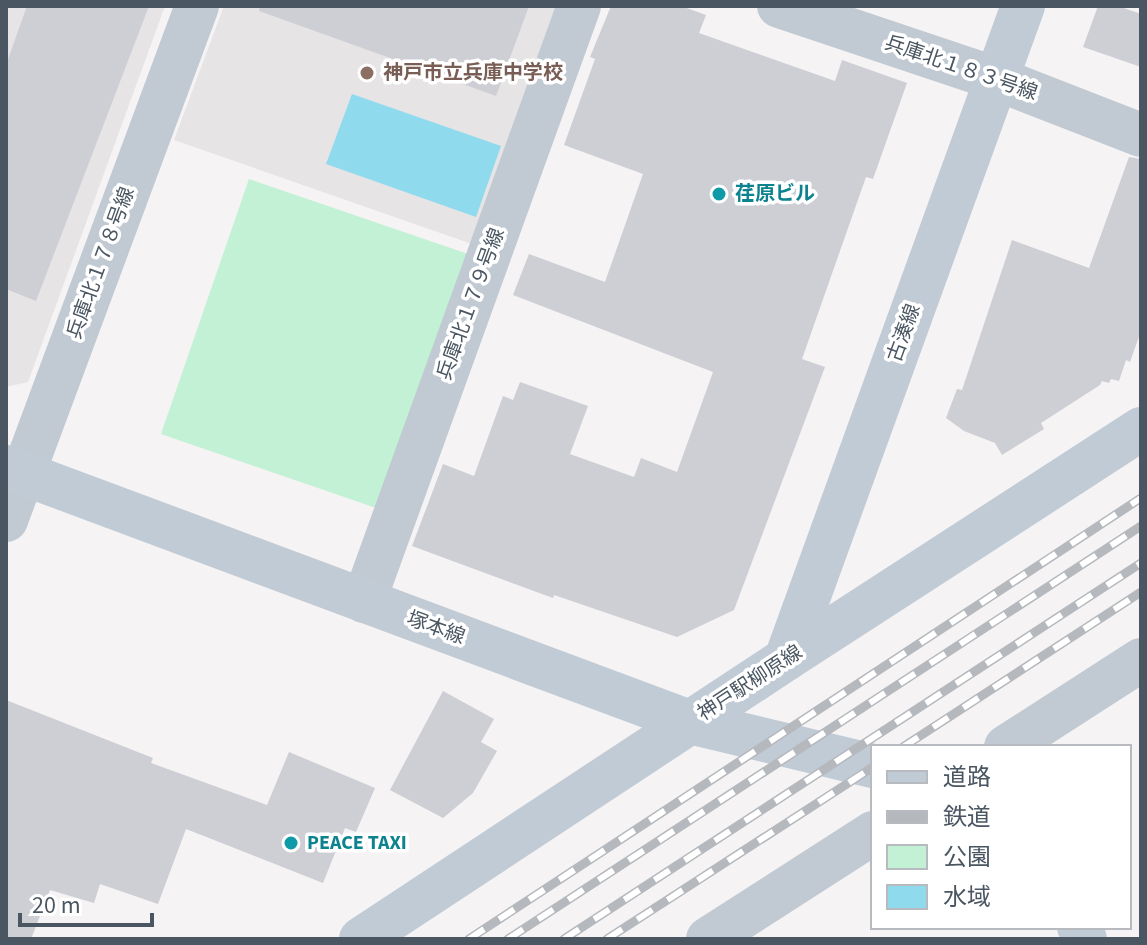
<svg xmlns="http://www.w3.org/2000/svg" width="1147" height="945" font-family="'Source Sans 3','Noto Sans JP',sans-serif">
	<rect width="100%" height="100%" fill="#f5f3f3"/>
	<!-- education -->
	<g fill="#e6e4e5">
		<path d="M6,6H165L28,382L6,387Z"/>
		<path d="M224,6H561L472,244L174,140Z"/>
	</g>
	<!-- green -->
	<path fill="#c3f1d5" d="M249,179L471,255L382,510L161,434Z"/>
	<!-- water -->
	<path fill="#90daee" d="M352,94L501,146L476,217L326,164Z"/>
	<!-- building -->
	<g fill="#cdcfd5">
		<path d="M27,6H149L36,301L6,289V65Z"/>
		<path d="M260,6H529L496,96L259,11Z"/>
		<path d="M611,6H681L706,15L699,33L835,81L842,60L907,83L873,179L866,177L802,359L825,367L734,610L677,637L554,595L553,598L412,546L443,464L474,476L503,396L513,400L520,382L588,406L570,454L634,477L641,458L677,472L713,372L513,295L529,254L605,282L643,174L564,145L595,59L590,57Z"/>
		<path d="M1098,6H1118L1141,14V67L1083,47Z"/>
		<path d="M1129,157L1141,159V331L1130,362L1126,360L1119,381L1111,379L1109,383L1102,381L1100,385L1041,423L1044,429L1002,455L995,443L964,431L946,418L957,389L962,390L1012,240L1089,268Z"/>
		<path d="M443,691L494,719L481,742L497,751L473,793L443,818L390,790Z"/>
		<path d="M6,700L153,758L151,763L267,805L289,752L375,788L356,832L345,828L323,883L186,829L158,904L100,884L94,903L50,890L31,939H6Z"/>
	</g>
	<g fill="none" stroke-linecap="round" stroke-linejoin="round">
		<!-- street -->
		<g stroke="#c1cad2" stroke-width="44">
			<path d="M779,6L997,79L1141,135"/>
			<path d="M6,520L197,6"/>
			<path d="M364,601L579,6"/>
			<path d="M1006,747L1141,660"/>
			<path d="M708,939L873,833"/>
		</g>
		<!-- secondary -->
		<g stroke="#c1cbd6" stroke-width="44">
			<path d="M6,467L690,722L873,766"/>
			<path d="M786,659L1023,6"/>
			<path d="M1079,927L1085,939"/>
			<path d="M361,939L786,659L1141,429"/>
		</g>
		<!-- rail casing -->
		<g stroke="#b5b8bd" stroke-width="9">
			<g id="rail">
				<path d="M903,747L1141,592"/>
				<path d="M469,939L1141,498"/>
				<path d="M508,939L1141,526"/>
				<path d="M564,939L1141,563"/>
				<path d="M607,939L873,767"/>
			</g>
		</g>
		<!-- rail -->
		<use href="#rail" stroke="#fff" stroke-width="6" stroke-dasharray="18" stroke-linecap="butt"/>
	</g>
	<!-- markers -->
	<circle fill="#8d6e63" stroke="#fff" stroke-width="3" cx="367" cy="73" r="8"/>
	<g fill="#0f9aa8" stroke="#fff" stroke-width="3">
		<circle cx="719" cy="194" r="8"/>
		<circle cx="291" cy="843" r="8"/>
	</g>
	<g text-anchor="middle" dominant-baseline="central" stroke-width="7" stroke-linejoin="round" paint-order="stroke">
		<!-- street labels -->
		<g font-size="20" fill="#4a5661" stroke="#fff">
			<text transform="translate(961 68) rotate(19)">兵庫北１８３号線</text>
			<text transform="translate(101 263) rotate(-70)">兵庫北１７８号線</text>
			<text transform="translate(471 304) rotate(-70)">兵庫北１７９号線</text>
			<text transform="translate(904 333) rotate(-70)">古湊線</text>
			<text transform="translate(436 628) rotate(20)">塚本線</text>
			<text transform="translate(750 683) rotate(-33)">神戸駅柳原線</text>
		</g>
		<!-- education labels -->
		<g font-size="20" font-weight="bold" fill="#785e54" stroke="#fff" text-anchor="start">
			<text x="383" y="73">神戸市立兵庫中学校</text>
		</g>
		<!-- culture labels -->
		<g font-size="20" font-weight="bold" fill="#0d838f" stroke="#fff" text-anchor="start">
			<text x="735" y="194">荏原ビル</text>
			<text x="307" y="843">PEACE TAXI</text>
		</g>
	</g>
	<!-- border -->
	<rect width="1147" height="945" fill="none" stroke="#4a5661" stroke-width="16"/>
	<!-- legend -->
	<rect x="871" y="745" width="260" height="184" fill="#ffffff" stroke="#b7bbc0" stroke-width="2"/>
	<rect x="887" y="771" width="40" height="12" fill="#c1cbd6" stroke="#b7bbc0" stroke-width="2"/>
	<text x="943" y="785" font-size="24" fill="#4a5661">道路</text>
	<rect x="887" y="811" width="40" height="12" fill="#b5b8bd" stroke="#b7bbc0" stroke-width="2"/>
	<text x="943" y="825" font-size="24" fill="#4a5661">鉄道</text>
	<rect x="887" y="845" width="40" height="24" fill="#c3f1d5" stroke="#b7bbc0" stroke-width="2"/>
	<text x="943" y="865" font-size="24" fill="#4a5661">公園</text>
	<rect x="887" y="885" width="40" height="24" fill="#90daee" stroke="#b7bbc0" stroke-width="2"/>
	<text x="943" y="905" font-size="24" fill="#4a5661">水域</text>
	<!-- scale -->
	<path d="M20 913v12h132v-12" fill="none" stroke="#4a5661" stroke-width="4"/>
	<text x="32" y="913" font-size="24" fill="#4a5661" stroke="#ffffff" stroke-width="6" paint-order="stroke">20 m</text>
</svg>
